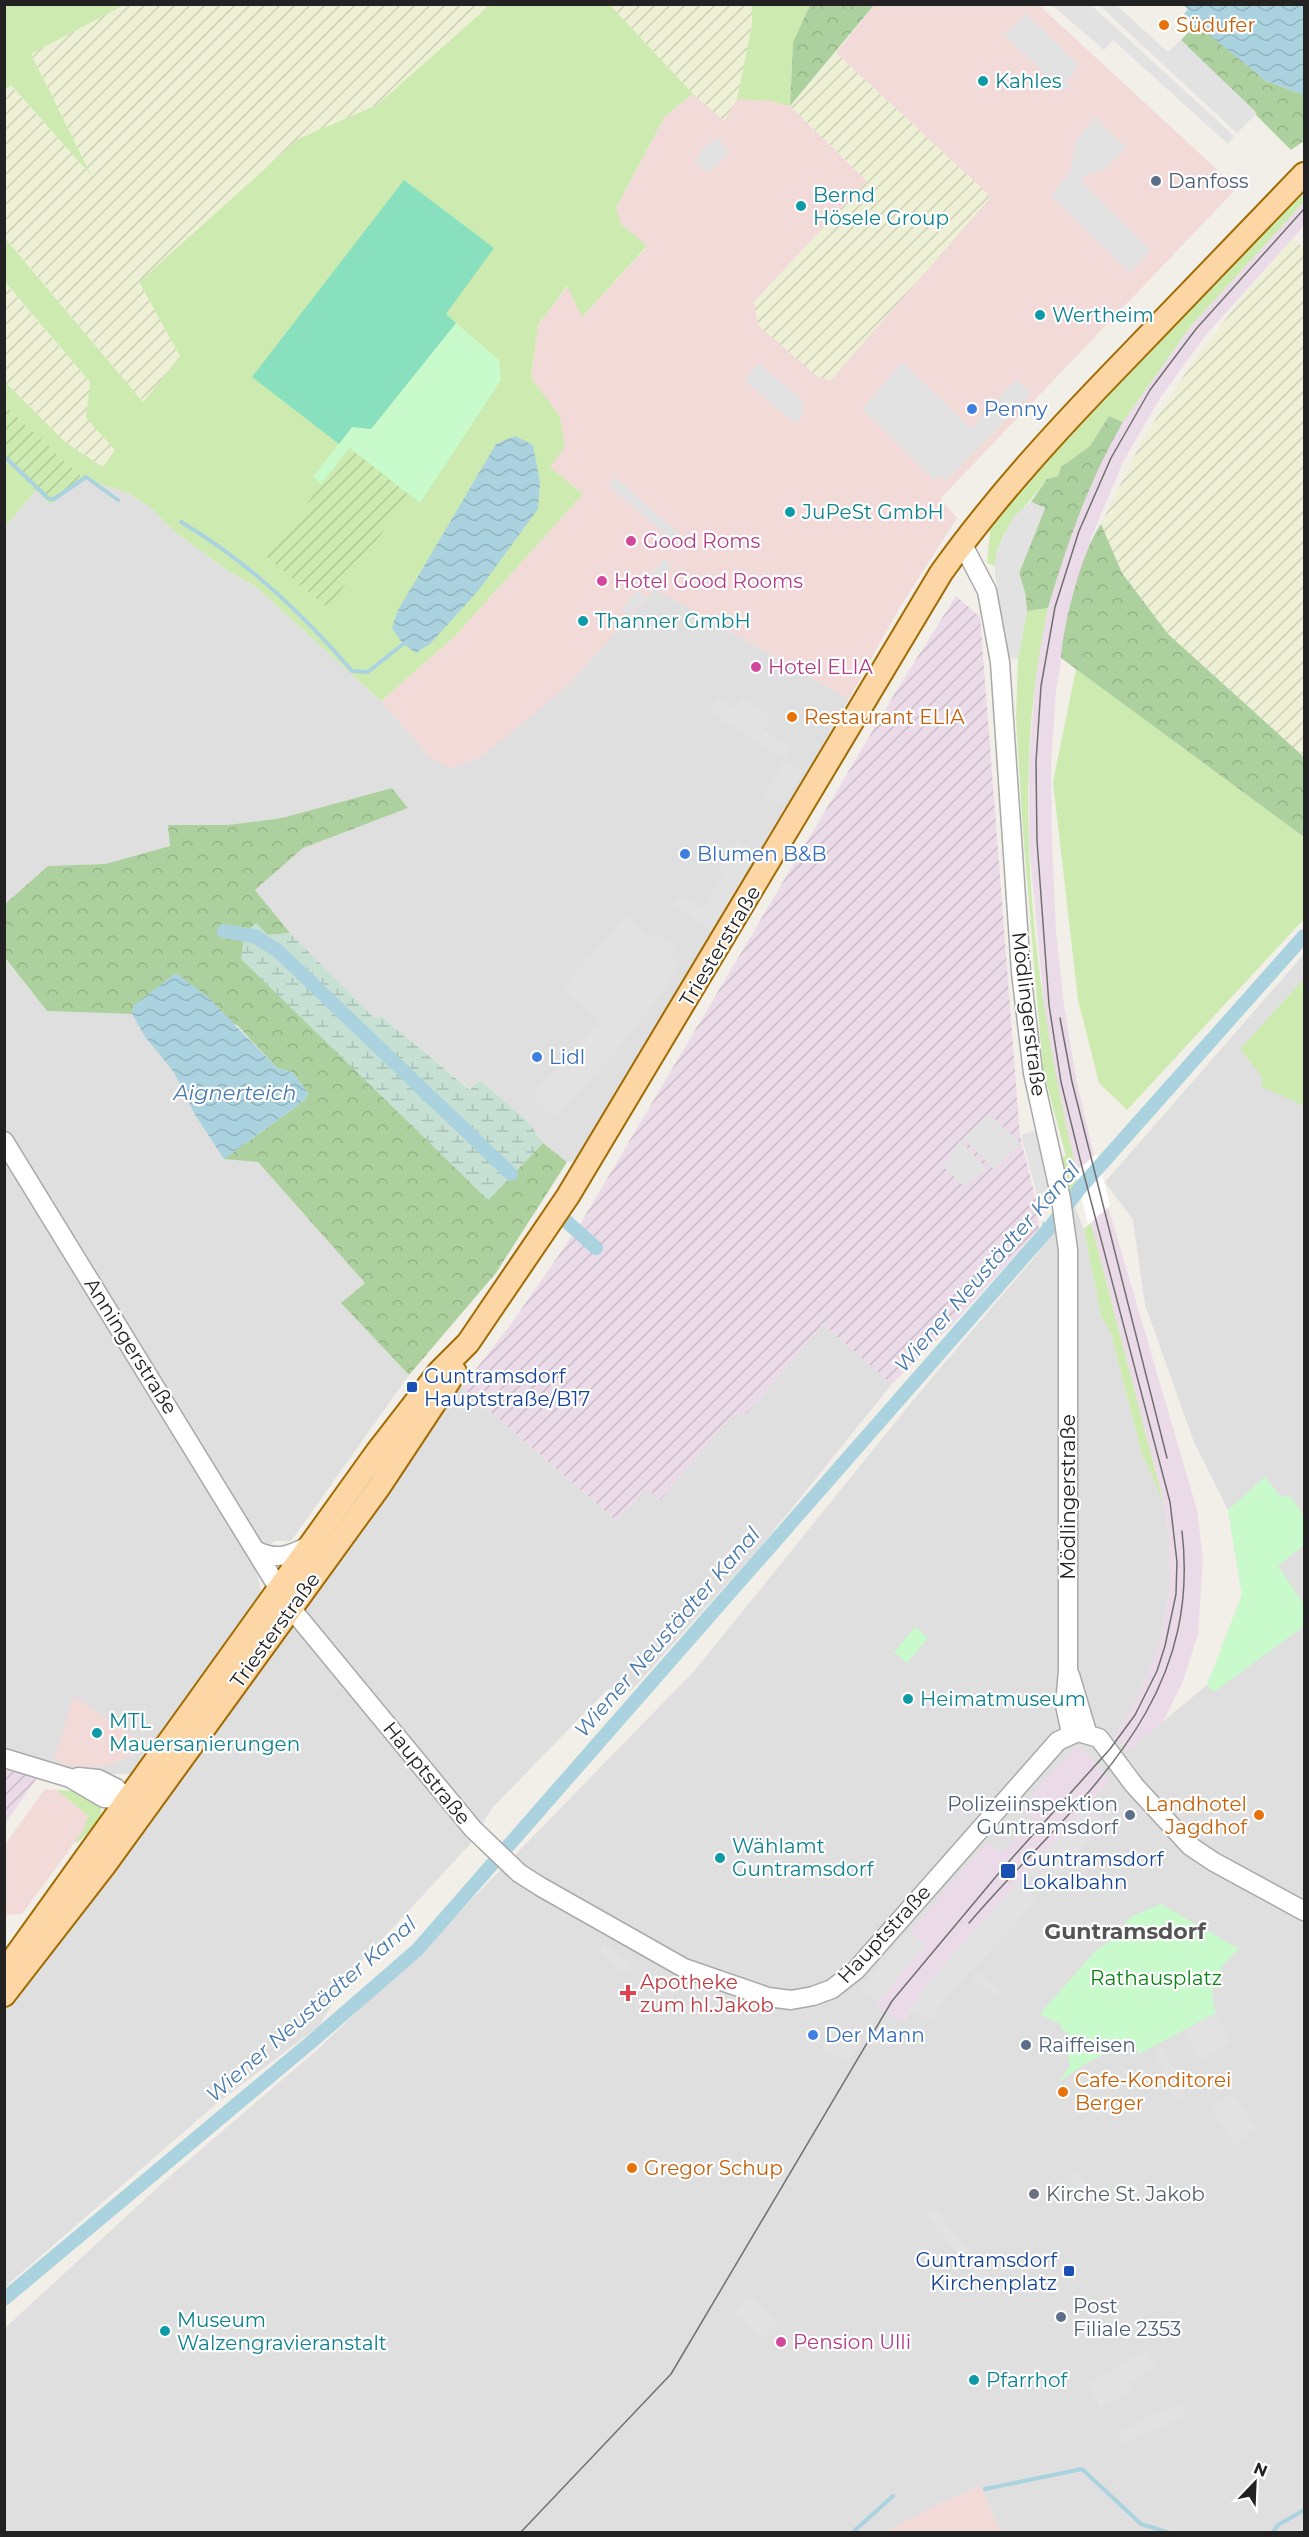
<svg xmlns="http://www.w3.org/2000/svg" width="1309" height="2537" font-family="Montserrat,sans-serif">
	<defs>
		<pattern id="industrial-furrows" width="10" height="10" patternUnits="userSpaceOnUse" patternTransform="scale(1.5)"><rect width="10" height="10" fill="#ebdbe8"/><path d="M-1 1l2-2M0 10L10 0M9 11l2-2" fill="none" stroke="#c9bcc7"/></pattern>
		<pattern id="farmland-furrows" width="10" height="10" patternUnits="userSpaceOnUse" patternTransform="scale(1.5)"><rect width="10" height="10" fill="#eef0d5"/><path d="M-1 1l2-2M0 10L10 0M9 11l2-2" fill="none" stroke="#ccceb7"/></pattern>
		<pattern id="forest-crowns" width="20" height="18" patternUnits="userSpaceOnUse" patternTransform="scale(1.5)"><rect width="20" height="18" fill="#add19e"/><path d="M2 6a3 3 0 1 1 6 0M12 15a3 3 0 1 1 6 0" fill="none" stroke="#95b388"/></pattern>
		<pattern id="wetland-marsh" width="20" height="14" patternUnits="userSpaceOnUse" patternTransform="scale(1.5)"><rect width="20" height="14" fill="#c6e0d4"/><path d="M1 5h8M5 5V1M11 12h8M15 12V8" fill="none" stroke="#aac0b6"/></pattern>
		<pattern id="garden-furrows" width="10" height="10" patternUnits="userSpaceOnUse" patternTransform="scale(1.5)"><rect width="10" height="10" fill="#cdebb0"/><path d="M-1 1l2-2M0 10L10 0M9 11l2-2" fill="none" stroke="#b0c997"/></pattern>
		<pattern id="water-waves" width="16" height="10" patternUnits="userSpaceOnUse" patternTransform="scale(1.5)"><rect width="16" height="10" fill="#aad3df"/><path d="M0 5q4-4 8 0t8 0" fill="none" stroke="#92b5bf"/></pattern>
	</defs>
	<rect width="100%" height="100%" fill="#f2efe9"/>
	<!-- residential -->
	<g fill="#e0dfdf" fill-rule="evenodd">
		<path d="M83,478L128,493L151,508L176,533L230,572L255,586L381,701L431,758L566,687L655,589L849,699L717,929L574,1161L567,1162L543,1143L528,1122L480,1080L471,1090L382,1017L374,1018L290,933L255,890L303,848L407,808L392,788L283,818L228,825H169L170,846L105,864L48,866L5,905V527L36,490L50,504Z"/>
		<path d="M1304,954V2532H1001L980,2486L940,2503L886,2532H5V2328L169,2177L317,2050L441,1931L695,1670L919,1393L1039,1252L1047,1233L1074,1205L1084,1229L1101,1315L1111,1334L1141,1451L1164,1504L1169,1536V1592L1160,1644L1132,1710L1115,1736L1129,1750L1207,1685L1242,1595L1228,1510L1194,1442L1145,1305L1133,1220L1105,1182ZM1076,1746L1091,1758L1109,1781L925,1986L904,2021L875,2006L925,1945L910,1933L988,1843L1001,1854L1034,1819L1021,1808Z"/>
		<path d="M4,958L47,1011L132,1014L145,1037L175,1072L194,1113L258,1162L365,1283L341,1303L409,1375L291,1541H274L254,1563L261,1590L241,1627L131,1774L39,1775L5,1764Z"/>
		<path d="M823,1324L892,1384L763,1544L631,1691L608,1689L492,1808L471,1843L351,1973L319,2026L215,2105L5,2287L4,2009L120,1856L454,1390L462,1387L617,1521L646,1488L660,1499L732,1415L746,1414Z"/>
	</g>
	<!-- commercial -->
	<g fill="#f2dad9">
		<path d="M874,5H1039L1237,188L940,499L957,518L900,607L849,699L655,589L566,687L481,757L451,769L431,758L381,701L455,636L583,494L550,467L560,417L531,377L538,325L568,286L582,317L647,247L621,224L616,208L665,116L693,94L724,120L737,99L770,101L790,106L867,181L754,302L991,197L836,53Z"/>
		<path d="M74,1696L143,1743L133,1755L107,1766L76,1767L62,1764L54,1758Z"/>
		<path d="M45,1789L57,1790L88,1816L83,1831L22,1914L5,1915L4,1846Z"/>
		<path d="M980,2486L1001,2532H886L940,2503Z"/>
	</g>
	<!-- industrial -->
	<g fill="url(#industrial-furrows)">
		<path d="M956,596L980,617L1020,1136L1037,1204L1039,1229L951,1326L892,1384L823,1324L746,1414L732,1415L660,1500L646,1488L617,1521L462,1387L509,1327L579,1226L898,688Z"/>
		<path d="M5,1764L39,1775L5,1824Z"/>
	</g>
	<!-- railway -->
	<g fill="#ebdbe8">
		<path d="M1304,202V226L1206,335L1160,398L1123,462L1092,536L1070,611L1056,689L1051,765L1052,842L1056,932L1064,1006L1077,1083L1094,1155L1077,1172L1056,1085L1044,1005L1029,843V764L1034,697L1039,648L1048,608L1071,530L1104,454L1123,422L1190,327Z"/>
		<path d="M1108,1206L1197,1510L1203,1559L1198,1634L1183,1681L1163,1722L1129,1750L1115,1736L1132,1710L1160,1644L1169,1592V1536L1164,1504L1091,1223Z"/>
		<path d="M1076,1746L1091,1758L1109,1781L925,1986L903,2022L875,2006L925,1945L909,1932L987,1842L1001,1854L1033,1819L1021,1807Z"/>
	</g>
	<!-- farmland -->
	<g fill="url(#farmland-furrows)">
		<path d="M124,4L490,5L377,105L298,139L139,282L180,356L143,402L5,237V90L10,85L90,173L31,54Z"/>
		<path d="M610,5H752V25L737,99L724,121L693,94Z"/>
		<path d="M836,53L991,197L830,381L817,376L758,325L754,302L867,181L790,106Z"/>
		<path d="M1292,239L1304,248V757L1168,634L1122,573L1101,524L1144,437L1191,365L1238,303Z"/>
		<path d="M4,282L90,382L86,418L115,449L103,467L65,442L5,382Z"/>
	</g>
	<!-- grass -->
	<g fill="#cdebb0">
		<path d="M4,5H124L31,54L91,175L11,85L5,90Z"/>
		<path d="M490,5H610L693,94L665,116L616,208L621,224L647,246L582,317L567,286L538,325L531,377L560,417L565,447L550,467L583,494L455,636L381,701L255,586L230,572L176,533L151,508L128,493L83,478L5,406V382L65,442L103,467L115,450L86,418L90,382L5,282L4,237L143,402L180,356L139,282L298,139L377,105Z"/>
		<path d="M752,5H810L793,42L790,106L770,101L737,99L752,25Z"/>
		<path d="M1304,186V202L1190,327L1123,422L1109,416L1090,446L1061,467L1058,476L1047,479C1026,509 998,527 995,566L987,563L991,522L1173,323Z"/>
		<path d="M5,460L36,490L5,527Z"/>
		<path d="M1048,608C1008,789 1034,994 1077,1172L1075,1173L1078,1182L1071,1196L1060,1157L1066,1156L1043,1070L1023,832L1016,718L1018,659L1027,611Z"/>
		<path d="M1076,669L1304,837V919L1127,1110L1099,1083L1078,1000L1053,782Z"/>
		<path d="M1304,979V1106L1262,1087V1077L1240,1049Z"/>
		<path d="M1091,1223L1164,1504L1141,1451L1111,1334L1101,1315L1084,1229Z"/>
		<path d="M57,1790L85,1792L101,1806V1821L77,1843L75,1842L83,1831L88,1816Z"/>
	</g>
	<!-- forest -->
	<g fill="url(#forest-crowns)">
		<path d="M810,5H874L790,106L793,42Z"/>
		<path d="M1197,23L1266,81L1304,95V141L1291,150L1181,40Z"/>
		<path d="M1109,416L1123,422C1088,483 1068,541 1048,608L1027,611L1025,593L1019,573L1045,508L1031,502L1047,479L1058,476L1061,467L1090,446Z"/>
		<path d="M1101,524L1122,573L1168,634L1304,757V837L1061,658C1063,625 1082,550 1101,524Z"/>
		<path d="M392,788L408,808L303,848L255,890L290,933L268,935L488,1200L543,1143L567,1162L496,1273L409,1375L341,1303L365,1283L258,1162L224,1159L305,1100L308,1093L292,1072L277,1068L237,1025L134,1005L132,1014L47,1011L5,958L4,905L48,866L105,864L170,846L168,825H228L282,818Z"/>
	</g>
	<!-- wetland -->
	<path fill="url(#wetland-marsh)" d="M256,923L268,935L290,933L374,1018L382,1017L470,1090L480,1080L528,1122L543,1143L488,1200L241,959L245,932Z"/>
	<!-- park -->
	<g fill="#c8facc">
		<path d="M456,323L499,360L501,380L420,503L350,448L321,484L313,477L352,427L371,429Z"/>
		<path d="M1265,1477L1279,1495L1291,1497L1304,1516V1545L1278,1566L1304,1605V1626L1214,1692L1207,1685L1242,1595L1228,1510Z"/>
		<path d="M915,1627L928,1638L907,1663L894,1652Z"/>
		<path d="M1161,1904L1239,1949C1218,1968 1207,1984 1216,2013L1139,2054L1134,2043C1105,2050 1082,2065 1058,2083L1070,2066L1068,2055L1062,2047L1069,2033L1061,2029L1062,2025L1040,2014L1096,1950L1109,1942L1132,1916Z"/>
	</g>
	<!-- garden -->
	<g fill="url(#garden-furrows)">
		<path d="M5,406L83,478L50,504L5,460Z"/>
		<path d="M349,448L409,495L328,608L267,557Z"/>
	</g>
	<!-- pitch -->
	<path fill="#88e0be" d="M404,180L494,248L446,314L456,323L371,429L352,427L339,444L252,377Z"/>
	<!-- parking -->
	<g fill="#e2e2e2">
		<path d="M1052,5H1091L1234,136L1228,144L1113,40L1104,50Z"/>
		<path d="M1099,5H1116L1168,52L1181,40L1257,113L1237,133Z"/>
		<path d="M1026,13L1080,66L1066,81L1070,85L1063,92L1004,35Z"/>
		<path d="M1095,117L1126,147L1105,169L1086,175L1080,181L1151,250L1130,273L1051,196L1071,170L1075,141Z"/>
		<path d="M717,137L730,153L708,173L694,162L704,148Z"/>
		<path d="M902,362L971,428L1017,379L1031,394L946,481L940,475L934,480L862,409Z"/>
		<path d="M758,363L803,400V415L796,424L744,380Z"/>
		<path d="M615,477L682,536L675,543L608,485Z"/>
		<path d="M1031,502L1045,508L1019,573L1025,593L1027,611L1018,659L1008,658L995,574L996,552L1014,516Z"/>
		<path d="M664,559L672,566L650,591L642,584Z"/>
		<path d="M638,590L646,597L629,616L621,609Z"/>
		<path d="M719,698L735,708L742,698L771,717L764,730L791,747L784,759L710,713Z"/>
		<path d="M784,761L803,771L783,806L764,795Z"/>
		<path d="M737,841L760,855L717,929L709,930L673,904L679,895L703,908L723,874L719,871Z"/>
		<path d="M626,916L651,939L657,933L675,947L671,955L680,962L664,991L612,1056L555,1118L532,1095L599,1021L562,988Z"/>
		<path d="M989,1113L1020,1143L994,1170L963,1138Z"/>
		<path d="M1036,1130L1052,1208L1041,1210L1021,1135Z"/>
		<path d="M960,1140L987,1169L964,1187L943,1166Z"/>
		<path d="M1087,1806L1106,1823L1047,1887L1028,1871Z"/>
		<path d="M1019,1881L1038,1899L942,2003L932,2021L910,2010L925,1986Z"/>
		<path d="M908,1931L925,1945L878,2002L859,1989Z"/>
		<path d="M605,1943L632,1965L624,1973L599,1951Z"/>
		<path d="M977,1972L1002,1991L997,1997L972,1978Z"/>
		<path d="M1216,2013L1232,2042L1199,2061L1184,2030Z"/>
		<path d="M829,2030L860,2041L848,2062L822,2051Z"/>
		<path d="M1163,2047L1186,2097L1176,2102L1154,2051Z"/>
		<path d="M1233,2093L1257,2129L1234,2144L1210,2108Z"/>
		<path d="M1077,2170L1093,2197L1084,2202L1069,2175Z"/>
		<path d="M935,2209L993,2279L984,2286L926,2215Z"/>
		<path d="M749,2295L778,2321L763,2339L734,2314Z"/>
		<path d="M1146,2350L1156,2368L1129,2383L1133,2390L1101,2408L1087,2384Z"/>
		<path d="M1181,2403L1185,2416L1124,2444L1117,2432Z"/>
	</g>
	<!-- water -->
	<g fill="url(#water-waves)">
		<path d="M1183,5H1304V95L1266,81L1184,14L1188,9Z"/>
		<path d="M515,436L533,445L540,482L538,509L478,591L430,644L416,653L403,644L392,628L397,612L496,444Z"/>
		<path d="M176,973L209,998L277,1068L292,1072L308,1093L305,1100L224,1159L194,1113L174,1072L145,1037L132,1014L134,1005Z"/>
	</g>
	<!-- pier -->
	<path fill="#fff" d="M1097,1154L1110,1206L1088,1224L1075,1172Z"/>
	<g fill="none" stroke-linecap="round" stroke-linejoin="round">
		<!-- stream -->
		<g stroke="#aad3df" stroke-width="4">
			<path d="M4,456L49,499H54L86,477L118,500"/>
			<path d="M181,522C246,560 303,614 352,671L368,672L403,644"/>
			<path d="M1044,1224L1051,1226"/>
			<path d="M961,1295L1018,1228L1032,1223"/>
			<path d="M985,2489L1082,2469L1141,2524L1167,2532"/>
			<path d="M853,2532L893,2496"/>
			<path d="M1273,2532L1278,2525L1304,2510"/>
		</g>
		<!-- canal -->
		<g stroke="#aad3df" stroke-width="14">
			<path d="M224,931L254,936L278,951L511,1174"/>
			<path d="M566,1221L596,1248"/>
			<path d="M4,2299L310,2043L417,1950L1051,1226L1081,1187L1304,936"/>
		</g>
		<!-- tertiary casing -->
		<g stroke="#a9a9a9" stroke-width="21">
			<g id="tertiary">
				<path d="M962,543L987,591L1000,662L1021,972L1033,1073L1061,1199L1068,1250V1671L1065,1705L1071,1733"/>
				<path d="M4,1141L290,1607L473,1829L519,1873L541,1887L684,1968L768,1997L791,2000L813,1996L832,1989L856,1970L1058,1741L1078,1732L1099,1738L1134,1785L1190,1846L1214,1862L1304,1911"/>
				<path d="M257,1551C277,1561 291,1555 310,1545"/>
				<path d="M1070,1675L1087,1732"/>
				<path d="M4,1758L70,1778L104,1798L125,1800"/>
				<path d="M78,1777L98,1779L116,1788L131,1804"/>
			</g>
		</g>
		<!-- primary casing -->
		<g stroke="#a06b00" stroke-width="26">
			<g id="primary">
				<path d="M4,1972L377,1452L439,1372L468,1343L568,1196L941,573C996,496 1059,428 1125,360C1184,298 1244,236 1304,174"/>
				<path d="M4,1995L104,1866L379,1487L455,1372"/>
			</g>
		</g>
		<!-- tertiary -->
		<use href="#tertiary" stroke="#fff" stroke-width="18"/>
		<!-- primary -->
		<use href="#primary" stroke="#fcd6a4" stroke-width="22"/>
		<!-- tram -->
		<g stroke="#707070" stroke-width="1.5">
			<path d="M1060,1018L1072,1082L1167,1458"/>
			<path d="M969,1923C1074,1800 1203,1712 1182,1531"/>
			<path d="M521,2532L671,2374L892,2001L1004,1867L1110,1749L1135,1715L1157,1671L1165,1646L1176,1594L1177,1562L1170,1502L1082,1167L1061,1082L1049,1005L1037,841L1036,762L1041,686L1055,607L1079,531L1111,458L1150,390L1196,329L1304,209"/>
		</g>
	</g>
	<!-- markers -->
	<g fill="#e8710a" stroke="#fff" stroke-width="2">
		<circle cx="1164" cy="25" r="6"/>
		<circle cx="792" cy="717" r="6"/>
		<circle cx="1259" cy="1815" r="6"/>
		<circle cx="1063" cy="2092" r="6"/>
		<circle cx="632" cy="2168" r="6"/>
	</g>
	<g fill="#0f9aa8" stroke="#fff" stroke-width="2">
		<circle cx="983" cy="81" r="6"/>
		<circle cx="801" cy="206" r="6"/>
		<circle cx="1040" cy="315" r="6"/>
		<circle cx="790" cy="512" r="6"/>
		<circle cx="583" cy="621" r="6"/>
		<circle cx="908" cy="1699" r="6"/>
		<circle cx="97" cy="1733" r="6"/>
		<circle cx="720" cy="1858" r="6"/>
		<circle cx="165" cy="2331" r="6"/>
		<circle cx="974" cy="2380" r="6"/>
	</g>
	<g fill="#5c6f8a" stroke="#fff" stroke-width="2">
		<circle cx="1156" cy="181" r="6"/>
		<circle cx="1130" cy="1815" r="6"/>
		<circle cx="1026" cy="2045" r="6"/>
		<circle cx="1061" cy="2317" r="6"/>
	</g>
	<g fill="#3f7fe0" stroke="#fff" stroke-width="2">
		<circle cx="972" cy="409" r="6"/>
		<circle cx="685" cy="854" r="6"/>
		<circle cx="537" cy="1057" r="6"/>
		<circle cx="813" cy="2035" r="6"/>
	</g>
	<g fill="#d1479c" stroke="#fff" stroke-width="2">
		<circle cx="631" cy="541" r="6"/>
		<circle cx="602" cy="581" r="6"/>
		<circle cx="756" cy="667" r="6"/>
		<circle cx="781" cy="2342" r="6"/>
	</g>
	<g fill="#1a4fb4" stroke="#fff" stroke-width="2">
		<rect x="406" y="1381" width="12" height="12" rx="3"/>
		<rect x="1000" y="1863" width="16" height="16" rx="3"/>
		<rect x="1063" y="2265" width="12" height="12" rx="3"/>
	</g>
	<path fill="#e0444e" stroke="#fff" stroke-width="2" d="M625 1984h6v6h6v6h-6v6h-6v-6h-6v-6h6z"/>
	<circle fill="#6b7280" stroke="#fff" stroke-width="2" cx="1034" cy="2194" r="6"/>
	<g text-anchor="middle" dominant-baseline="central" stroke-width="4.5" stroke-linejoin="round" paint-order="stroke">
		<!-- food labels -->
		<g font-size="20" fill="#c56008" stroke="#fff" text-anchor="start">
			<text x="1176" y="25">Südufer</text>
			<text x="804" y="717">Restaurant ELIA</text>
			<text x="1247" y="1804" text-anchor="end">Landhotel<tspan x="1247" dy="23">Jagdhof</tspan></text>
			<text x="1075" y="2080">Cafe-Konditorei<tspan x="1075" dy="23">Berger</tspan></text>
			<text x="644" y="2168">Gregor Schup</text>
		</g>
		<!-- culture labels -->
		<g font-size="20" fill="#0d838f" stroke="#fff" text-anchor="start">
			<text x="995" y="81">Kahles</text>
			<text x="813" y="195">Bernd<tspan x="813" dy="23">Hösele Group</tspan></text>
			<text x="1052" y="315">Wertheim</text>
			<text x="802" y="512">JuPeSt GmbH</text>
			<text x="595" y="621">Thanner GmbH</text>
			<text x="920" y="1699">Heimatmuseum</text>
			<text x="109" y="1721">MTL<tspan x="109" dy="23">Mauersanierungen</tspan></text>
			<text x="732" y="1846">Wählamt<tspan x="732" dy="23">Guntramsdorf</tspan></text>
			<text x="177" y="2320">Museum<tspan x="177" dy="23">Walzengravieranstalt</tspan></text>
			<text x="986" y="2380">Pfarrhof</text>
		</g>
		<!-- service labels -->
		<g font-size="20" fill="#4e5e75" stroke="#fff" text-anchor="start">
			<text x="1168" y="181">Danfoss</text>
			<text x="1118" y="1804" text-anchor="end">Polizeiinspektion<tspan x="1118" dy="23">Guntramsdorf</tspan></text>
			<text x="1038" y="2045">Raiffeisen</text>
			<text x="1073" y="2306">Post<tspan x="1073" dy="23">Filiale 2353</tspan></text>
		</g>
		<!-- shop labels -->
		<g font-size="20" fill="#366cbe" stroke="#fff" text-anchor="start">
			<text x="984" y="409">Penny</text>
			<text x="697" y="854">Blumen B&amp;B</text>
			<text x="549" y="1057">Lidl</text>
			<text x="825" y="2035">Der Mann</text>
		</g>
		<!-- hotel labels -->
		<g font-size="20" fill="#b23c85" stroke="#fff" text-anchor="start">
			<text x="643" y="541">Good Roms</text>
			<text x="614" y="581">Hotel Good Rooms</text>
			<text x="768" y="667">Hotel ELIA</text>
			<text x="793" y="2342">Pension Ulli</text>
		</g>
		<!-- street labels -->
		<g font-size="20" fill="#222" stroke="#fff">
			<text transform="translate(720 946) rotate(-59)">Triesterstraße</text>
			<text transform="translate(1029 1014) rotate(83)">Mödlingerstraße</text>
			<text transform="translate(131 1346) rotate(58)">Anningerstraße</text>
			<text transform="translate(1068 1497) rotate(-90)">Mödlingerstraße</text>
			<text transform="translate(275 1630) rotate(-54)">Triesterstraße</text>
			<text transform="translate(427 1773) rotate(51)">Hauptstraße</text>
			<text transform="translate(884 1934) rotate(-47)">Hauptstraße</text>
		</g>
		<!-- transit labels -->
		<g font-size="20" fill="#164399" stroke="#fff" text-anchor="start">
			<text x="424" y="1376">Guntramsdorf<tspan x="424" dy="23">Hauptstraße/B17</tspan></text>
			<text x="1022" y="1859">Guntramsdorf<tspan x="1022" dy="23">Lokalbahn</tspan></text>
			<text x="1057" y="2260" text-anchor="end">Guntramsdorf<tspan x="1057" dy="23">Kirchenplatz</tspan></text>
		</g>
		<!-- park labels -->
		<g font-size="20" fill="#0c8416" stroke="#fff">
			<text x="1156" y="1978">Rathausplatz</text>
		</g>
		<!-- health labels -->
		<g font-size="20" fill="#be3a42" stroke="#fff" text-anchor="start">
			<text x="640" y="1982">Apotheke<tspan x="640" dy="23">zum hl.Jakob</tspan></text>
		</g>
		<!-- worship labels -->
		<g font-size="20" fill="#5b616d" stroke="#fff" text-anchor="start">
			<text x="1046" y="2194">Kirche St. Jakob</text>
		</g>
		<!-- water labels -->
		<g font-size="21" font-style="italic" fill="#4a7aab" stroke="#fff">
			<text x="235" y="1092">Aignerteich</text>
			<text transform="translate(987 1267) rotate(-49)">Wiener Neustädter Kanal</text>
			<text transform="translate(667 1632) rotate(-49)">Wiener Neustädter Kanal</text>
			<text transform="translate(311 2009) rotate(-41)">Wiener Neustädter Kanal</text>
		</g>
		<!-- quarter labels -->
		<g font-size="22" font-weight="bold" fill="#555" stroke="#fff">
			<text x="1125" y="1931">Guntramsdorf</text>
		</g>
	</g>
	<!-- border -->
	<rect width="1309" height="2537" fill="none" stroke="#222222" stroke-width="12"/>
	<!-- north arrow -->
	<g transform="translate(1255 2483) rotate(23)" stroke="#ffffff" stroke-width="4.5" paint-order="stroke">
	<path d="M0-4.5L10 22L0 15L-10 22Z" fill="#222222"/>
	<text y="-9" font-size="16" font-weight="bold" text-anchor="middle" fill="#222222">N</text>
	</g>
</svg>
